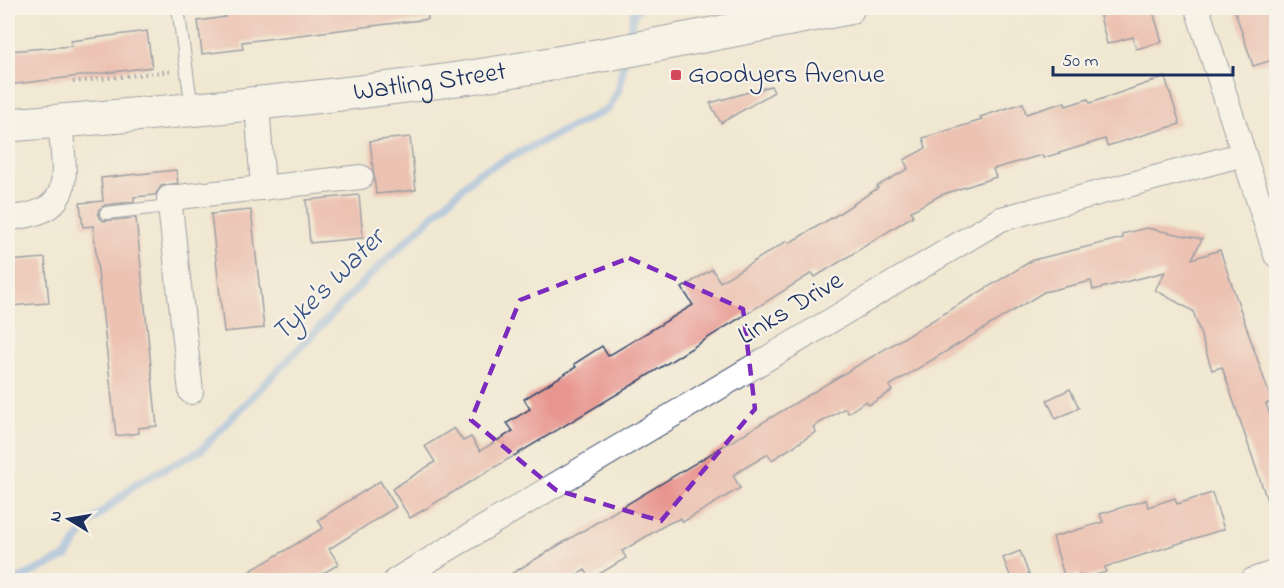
<svg xmlns="http://www.w3.org/2000/svg" width="1284" height="588" font-family="'Indie Flower',sans-serif">
	<rect width="100%" height="100%" fill="#f7f3e8"/>
	<filter id="ink" filterUnits="userSpaceOnUse"><feTurbulence type="fractalNoise" baseFrequency=".0167" numOctaves="2"/><feDisplacementMap in="SourceGraphic" scale="12" xChannelSelector="R" yChannelSelector="G"/><feConvolveMatrix kernelMatrix="1 2 1 2 8 2 1 2 1" color-interpolation-filters="sRGB"/></filter>
	<filter id="wash" filterUnits="userSpaceOnUse"><feTurbulence type="fractalNoise" baseFrequency=".008" numOctaves="4" result="noise"/><feDisplacementMap in="SourceGraphic" scale="24" xChannelSelector="R" yChannelSelector="G"/><feGaussianBlur stdDeviation="1.35" result="paint"/><feColorMatrix in="noise" values="0 0 0 0 0 0 0 0 0 0 0 0 0 0 0 0 0 1.4 0 .05"/><feComposite in="paint" operator="in"/></filter>
	<g filter="url(#wash)">
		<rect width="100%" height="100%" fill="#f1e8d1"/>
		<g fill="none" stroke-linecap="round" stroke-linejoin="round">
			<!-- stream -->
			<g stroke="#7cabe6" stroke-width="8">
				<path d="M628,42L634,13L639,8"/>
				<path d="M16,580L67,556L86,526L137,483L201,450L363,282L478,173L608,109L619,89L624,60"/>
			</g>
		</g>
		<g id="blocks">
			<!-- building -->
			<g fill="#e7958e">
				<path d="M251,8H428V19L242,42L243,49L202,54L198,21L225,17V11Z"/>
				<path d="M1098,8H1152L1162,42L1136,49L1133,37L1107,44Z"/>
				<path d="M1234,8H1274L1276,16V59L1253,66Z"/>
				<path d="M147,31L152,67L8,85V51L72,46L71,41Z"/>
				<path d="M1165,77L1180,124L1107,146L1105,139L1043,158L1042,155L993,169L996,177L941,195L911,211L913,216L833,266L815,277L812,273L634,384L410,518L392,489L435,462L425,446L454,428L463,441L471,437L480,451L513,431L507,423L530,409L524,399L576,367L574,364L602,346L608,356L693,305L682,288L712,269L720,282L787,241L789,243L835,216L878,188L877,186L908,169L904,160L926,148L923,138L982,120L980,117L1023,103L1026,114L1065,102L1066,106L1088,99L1090,103Z"/>
				<path d="M771,86L774,92L721,123L710,103Z"/>
				<path d="M410,137L416,190L376,194L370,141Z"/>
				<path d="M176,170L178,183L161,186L155,195L134,197V202L105,205L98,210L99,217L103,221L136,218L157,426L138,428L139,433L116,436L93,226L83,227L80,203L103,201L101,178Z"/>
				<path d="M359,195L363,238L310,243L306,200Z"/>
				<path d="M251,210L264,328L224,332L211,214Z"/>
				<path d="M1146,228L1202,239L1192,259L1220,250L1272,402L1266,404L1274,426L1270,428L1276,449V517L1273,518L1222,367L1212,370L1193,311L1155,290L1165,272L1093,290L1091,281L1044,292L889,386L892,391L869,405L866,401L848,413L845,408L813,427L816,432L772,460L768,454L733,475L740,488L683,522L681,518L667,524L622,551L626,558L591,579L585,570L569,580H501L1033,260L1123,238L1122,234Z"/>
				<path d="M45,258L49,303L8,306V261Z"/>
				<path d="M1070,389L1079,408L1056,419L1047,400Z"/>
				<path d="M380,481L396,507L329,549L339,564L312,580H235L323,528L318,520Z"/>
				<path d="M1212,493L1224,529L1105,567L1106,572L1081,579L1080,574L1065,579L1053,537L1103,522L1100,514L1146,500L1148,507L1175,498L1177,504Z"/>
				<path d="M1020,551L1031,580H1012L1003,558Z"/>
			</g>
		</g>
	</g>
	<g filter="url(#ink)">
		<use href="#blocks" fill-opacity="0" stroke="#3b4b6f" stroke-width="1.5"/>
		<g fill="none" stroke-linecap="round" stroke-linejoin="round">
			<!-- service casing -->
			<g stroke="#3b4b6f" stroke-width="14">
				<g id="service">
					<path d="M178,8L192,109"/>
					<path d="M106,213L170,206"/>
				</g>
			</g>
			<!-- minor casing -->
			<g stroke="#3b4b6f" stroke-width="26">
				<g id="minor">
					<path d="M1197,8L1276,255"/>
					<path d="M257,104L263,188"/>
					<path d="M8,218C78,213 64,176 60,121"/>
					<path d="M191,392L169,198L361,177"/>
					<path d="M396,580L1001,219L1244,154"/>
					<path d="M1253,580L1276,572"/>
				</g>
			</g>
			<!-- primary casing -->
			<g stroke="#3b4b6f" stroke-width="35">
				<g id="primary">
					<path id="s1" d="M8,125C155,114 303,101 450,80C583,61 715,33 848,8"/>
				</g>
			</g>
			<!-- path -->
			<path stroke="#3b4b6f" stroke-width="4" stroke-dasharray="1.5 4.5" stroke-linecap="butt" d="M73,82L171,71"/>
			<!-- service -->
			<use href="#service" stroke="#fff" stroke-width="12"/>
			<!-- minor -->
			<use href="#minor" stroke="#fff" stroke-width="24"/>
			<!-- primary -->
			<use href="#primary" stroke="#fff" stroke-width="33"/>
		</g>
	</g>
	<!-- marked area -->
	<path d="M0 0H1284V588H0ZM629,258L743,309L755,409L661,521L556,490L471,420L520,300Z" fill="#f1e8d1" fill-opacity=".55" fill-rule="evenodd"/>
	<path fill="none" stroke="#7b2cbf" stroke-width="4.5" stroke-dasharray="12 8" stroke-linejoin="round" d="M629,258L743,309L755,409L661,521L556,490L471,420L520,300Z"/>
	<!-- markers -->
	<rect fill="#d1495b" stroke="#f7f3e8" stroke-width="2" x="670" y="69" width="12" height="12" rx="3"/>
	<g text-anchor="middle" dominant-baseline="central" stroke-width="4.5" stroke-linejoin="round" paint-order="stroke">
		<!-- poi labels -->
		<g font-size="27" fill="#1b2f5e" stroke="#f7f3e8" text-anchor="start">
			<text x="688" y="75">Goodyers Avenue</text>
		</g>
		<!-- street labels -->
		<g font-size="27" fill="#1b2f5e" stroke="#f7f3e8">
			<text stroke="none"><textPath href="#s1" startOffset="424">Watling Street</textPath></text>
			<text transform="translate(791 309) rotate(-31)">Links Drive</text>
		</g>
		<!-- water labels -->
		<g font-size="28" font-style="italic" fill="#385487" stroke="#f7f3e8">
			<text transform="translate(329 286) rotate(-45)">Tyke's Water</text>
		</g>
	</g>
	<!-- margin -->
	<rect width="1284" height="588" fill="none" stroke="#f7f3e8" stroke-width="30"/>
	<!-- north arrow -->
	<g transform="translate(69 519) rotate(281)" stroke="#f7f3e8" stroke-width="4.5" paint-order="stroke">
	<path d="M0-4.5L10 22L0 15L-10 22Z" fill="#1b2f5e"/>
	<text y="-9" font-size="16" font-weight="bold" text-anchor="middle" fill="#1b2f5e">N</text>
	</g>
	<!-- scale -->
	<path d="M1053 66v9h180v-9" fill="none" stroke="#1b2f5e" stroke-width="3"/>
	<text x="1062" y="66" font-size="18" fill="#1b2f5e" stroke="#f7f3e8" stroke-width="4.5" paint-order="stroke">50 m</text>
</svg>
